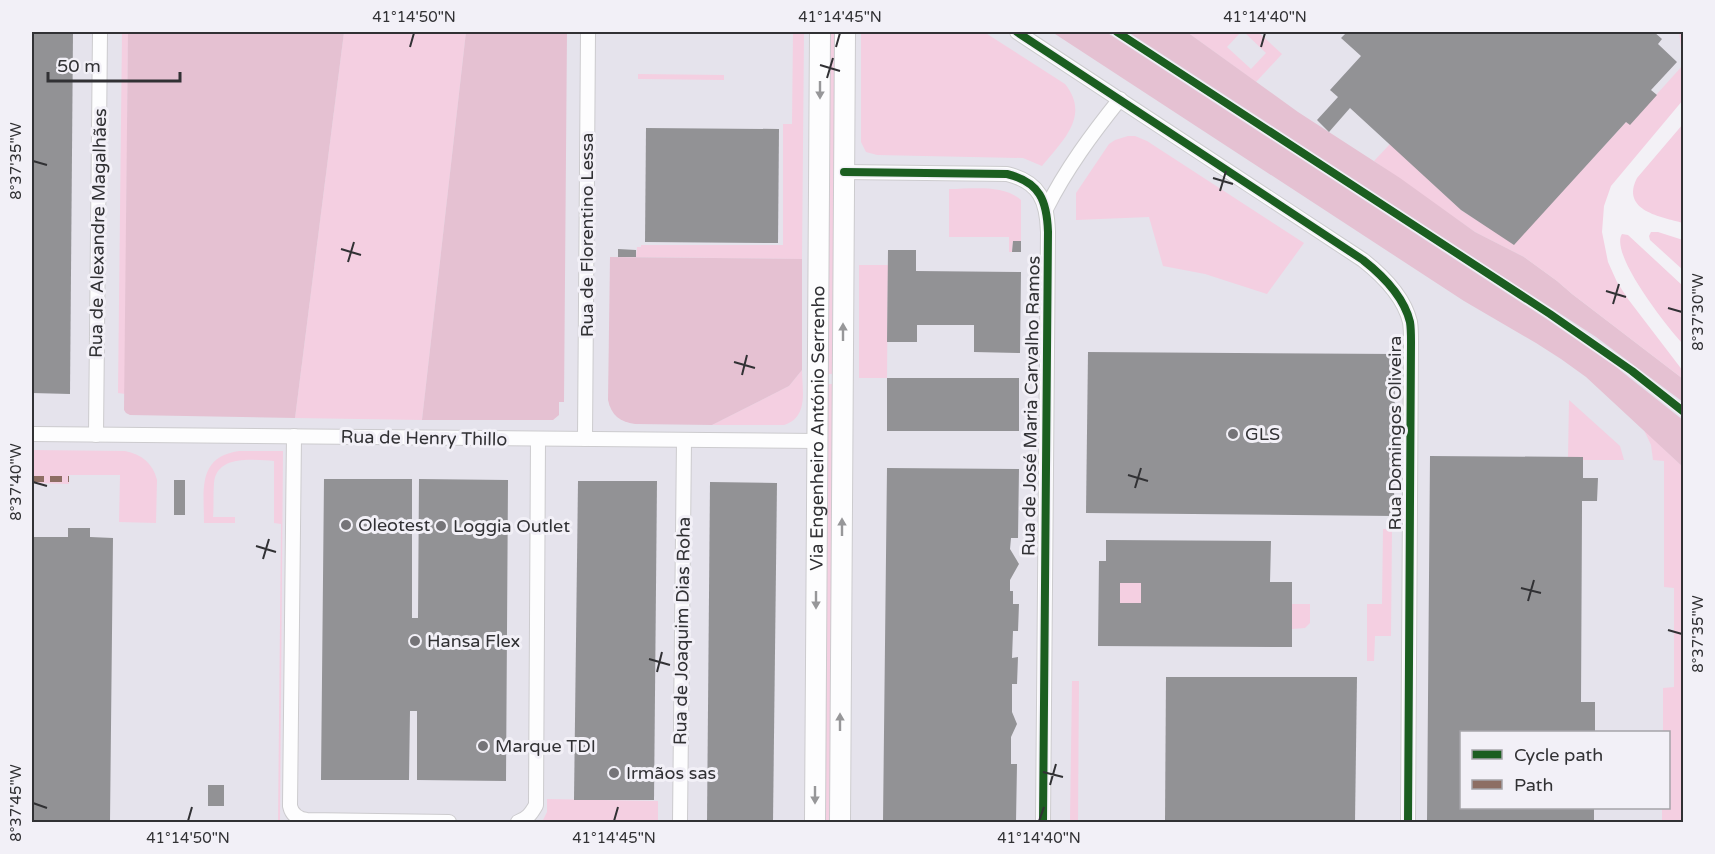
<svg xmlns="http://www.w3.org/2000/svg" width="1715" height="854" font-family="'Varela Round',sans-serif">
	<rect width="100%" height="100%" fill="#f3f1f6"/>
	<!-- built -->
	<path fill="#e5e3ec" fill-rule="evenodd" d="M32,32H1683V85L1524,257L1557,281L1572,294L1683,379V822H32ZM1462,732H1668V808H1462Z"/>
	<!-- green -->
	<g fill="#f4cfe1">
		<path d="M122,32H128L125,394L118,393Z"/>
		<path d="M344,32H466L422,420L295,418Z"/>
		<path d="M793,32H804L802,259L636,257L637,247H641V245H783V124H792Z"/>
		<path d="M830,32H835L832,374H828Z"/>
		<path d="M861,32H984L1065,84C1091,116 1062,141 1042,166L1023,158L877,155L866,152L861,142Z"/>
		<path d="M1187,32H1241L1227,47L1251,69L1266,53L1244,32H1258L1282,54L1256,82Z"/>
		<path d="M1679,32H1683V100L1611,186L1604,206L1602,232L1608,262L1617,282L1628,299L1683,371V379L1572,294L1557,281L1524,257L1475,232L1374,161L1390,144L1461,210L1514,244L1626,122L1630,124L1683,65Z"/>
		<path d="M638,74L724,75V80L638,79Z"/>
		<path d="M1683,124V223C1662,217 1620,211 1637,178Z"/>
		<path d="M1128,136H1135L1147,141L1304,243L1267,294L1205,274L1163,266L1149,217L1076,220V193L1109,144L1115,140Z"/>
		<path d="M949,189C972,189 1003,184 1021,200V241H1013L1012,252H1009V237H949Z"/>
		<path d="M1651,232H1658L1683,240V270L1650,240L1649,236Z"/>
		<path d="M1622,234L1628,235L1683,286V298L1681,301L1683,304V344C1668,328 1609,254 1622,234Z"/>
		<path d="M859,265H888L887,378H859Z"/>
		<path d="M802,370C802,391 809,417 784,425H712L789,386Z"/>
		<path d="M828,384H832L830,822H825Z"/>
		<path d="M1569,400L1620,446L1624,460H1583L1582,457H1568Z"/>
		<path d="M1644,430L1683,467V822H1662V808H1668V732H1663V688L1674,687V588L1664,587V461L1653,460L1651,445Z"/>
		<path d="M32,450L125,451C141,454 153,463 157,480L156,523L119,522L120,475H69V484L32,483Z"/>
		<path d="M239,451H283L280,822H278L281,524L274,523V461C254,460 217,454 214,483C213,494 214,506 213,517H235V523H204C204,490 197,457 239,451Z"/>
		<path d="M1383,529H1392L1391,636H1375L1374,661H1367V604H1382Z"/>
		<rect x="1120" y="583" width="21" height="20"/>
		<path d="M1292,604H1310V623L1305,628L1292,629Z"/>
		<path d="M1072,681H1079L1078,822H1070Z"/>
		<path d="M547,799L658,801V822H542L547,812Z"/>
	</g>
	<!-- forest -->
	<g fill="#e5c1d2">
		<path d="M128,32H344L295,418L130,415L126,413L124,410Z"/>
		<path d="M466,32H567L564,402H559V415L553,420H422Z"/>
		<path d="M1052,32H1106L1548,320L1616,367L1683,420V467L1586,377L1561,359L1536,343L1464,301Z"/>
		<path d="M1128,32H1187L1298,112L1400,178L1475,232L1524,257L1557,281L1572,294L1683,379V402L1596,337Z"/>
		<path d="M610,257L802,259V370L789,386L712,425L635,424C620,422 611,415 608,400Z"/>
	</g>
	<!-- building -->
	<g fill="#929295" fill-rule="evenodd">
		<path d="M32,32H73L70,394L32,393Z"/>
		<path d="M1347,32H1654L1662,39L1658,44L1677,62L1651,90L1657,95L1630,125L1626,122L1514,245L1461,210L1350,108L1329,132L1317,120L1338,97L1330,90L1361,56L1341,38Z"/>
		<path d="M646,128L779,129L778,243L645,242Z"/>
		<path d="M1013,241H1021V252H1012Z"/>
		<path d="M618,249L636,250V257H618Z"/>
		<path d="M888,250H916V271L1021,272L1020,353L974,352V325H917V342H887Z"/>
		<path d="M1088,352L1395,354L1394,516L1086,513Z"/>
		<rect x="887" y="378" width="132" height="53"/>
		<path d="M1430,456L1583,457V478H1598L1597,501H1582V510L1581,702H1595V732H1461L1462,808H1594V822H1427Z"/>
		<path d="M887,468L1019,469L1018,538H1011L1010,549L1019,564L1010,580V591H1013V604H1019L1018,631H1013L1012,658L1018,657L1017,684H1012V712L1017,724L1011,737V764H1017L1016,822H883Z"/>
		<path d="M324,479H412V618H418L419,479L508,480L506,781L417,780V711H410L409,780H321Z"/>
		<rect x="174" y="480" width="11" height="35"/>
		<path d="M578,481H657L654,800H574Z"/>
		<path d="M710,482L777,483L773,822H707Z"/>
		<path d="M68,528H90V537L113,538L110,822H32V537H68Z"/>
		<path d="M1106,540L1271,541L1270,582H1292V647L1098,646L1099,561H1106ZM1120,583H1141V603H1120Z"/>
		<path d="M1166,677H1357L1355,822H1165Z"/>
		<rect x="208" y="785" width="16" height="21"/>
	</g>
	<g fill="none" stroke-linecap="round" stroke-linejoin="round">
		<!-- street casing -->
		<g stroke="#cccbce" stroke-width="16">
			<g id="street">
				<path d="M1017,32L1363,260C1382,275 1404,297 1410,322C1411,328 1411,335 1411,342L1408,822"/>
				<path d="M844,172L1007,174C1040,182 1047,201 1048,232L1043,822"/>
				<path d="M1046,209C1066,169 1092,134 1120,99"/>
				<path d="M32,434L817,441"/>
				<path d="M96,435L100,32"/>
				<path d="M294,436L290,806C292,815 298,819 307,820L449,822"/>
				<path d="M585,439L588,32"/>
				<path d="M518,822C527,819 531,814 536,805L538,439"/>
				<path d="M680,822L684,440"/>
			</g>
		</g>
		<!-- secondary casing -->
		<g stroke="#cccbce" stroke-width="22">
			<g id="secondary">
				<path id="s1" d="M815,822L820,32"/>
				<path d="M840,822L845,32"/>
			</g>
		</g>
		<!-- street -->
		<use href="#street" stroke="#fdfdfe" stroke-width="14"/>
		<!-- secondary -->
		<use href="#secondary" stroke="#fdfdfe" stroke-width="20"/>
		<!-- quiet -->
		<path stroke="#8d6e63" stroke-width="6" stroke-dasharray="12 6" stroke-linecap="butt" d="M32,479H69"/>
		<!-- cycleway casing -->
		<g stroke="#f2f0f7" stroke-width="11">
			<g id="cycleway">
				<path d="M1017,32L1363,260C1382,275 1404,297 1410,322C1411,328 1411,335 1411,342L1408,822"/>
				<path d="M1117,32L1550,314L1632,371L1684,412"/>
				<path d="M844,172L1007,174C1040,182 1047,201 1048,232L1043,822"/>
			</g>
		</g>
		<!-- cycleway -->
		<use href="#cycleway" stroke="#1b5e20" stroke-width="8"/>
	</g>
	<!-- one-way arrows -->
	<defs><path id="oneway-solid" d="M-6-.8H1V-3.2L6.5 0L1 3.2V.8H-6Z" transform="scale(1.5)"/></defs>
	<g fill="#979799">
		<use href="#oneway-solid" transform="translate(820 90) rotate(90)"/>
		<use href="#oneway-solid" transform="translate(843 332) rotate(-90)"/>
		<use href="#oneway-solid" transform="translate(842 527) rotate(-90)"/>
		<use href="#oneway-solid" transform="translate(816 600) rotate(90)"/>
		<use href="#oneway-solid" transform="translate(840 722) rotate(-90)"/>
		<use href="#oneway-solid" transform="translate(815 795) rotate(90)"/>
	</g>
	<!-- ticks -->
	<path fill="none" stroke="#313134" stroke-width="2" d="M410,47L414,33M836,47L840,33M1261,47L1265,33M820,65L840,71M827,78L833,58M33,161L47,165M1213,178L1233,184M1220,191L1226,171M341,249L361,255M348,262L354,242M1606,291L1626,297M1613,304L1619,284M1668,308L1682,312M734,362L755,368M742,375L747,355M1128,475L1148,481M33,482L47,486M1135,488L1141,468M256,546L276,552M263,559L269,539M1521,588L1541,593M1528,601L1534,580M1668,630L1682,634M649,659L670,665M657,672L662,652M1043,772L1063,777M1050,785L1056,764M33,803L47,808M188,821L192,807M614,821L618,807M1039,821L1044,807"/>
	<!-- markers -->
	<g fill="#757478" stroke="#f2f0f7" stroke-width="2">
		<circle cx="1233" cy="434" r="6"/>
		<circle cx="346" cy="525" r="6"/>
		<circle cx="441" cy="526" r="6"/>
		<circle cx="415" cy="641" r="6"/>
		<circle cx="483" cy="746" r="6"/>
		<circle cx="614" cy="773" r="6"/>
	</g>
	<g text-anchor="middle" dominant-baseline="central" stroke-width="6" stroke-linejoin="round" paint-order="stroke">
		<!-- street labels -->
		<g font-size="18" fill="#313134" stroke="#f2f0f7">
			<text transform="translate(98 233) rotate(-89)">Rua de Alexandre Magalhães</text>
			<text transform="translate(587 235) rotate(-90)">Rua de Florentino Lessa</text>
			<text transform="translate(1031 406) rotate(-89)">Rua de José Maria Carvalho Ramos</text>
			<text stroke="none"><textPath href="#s1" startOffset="394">Via Engenheiro António Serrenho</textPath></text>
			<text transform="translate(1395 433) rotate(-90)">Rua Domingos Oliveira</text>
			<text transform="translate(424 438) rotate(1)">Rua de Henry Thillo</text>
			<text transform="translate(682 631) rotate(-89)">Rua de Joaquim Dias Roha</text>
		</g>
		<!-- poi labels -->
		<g font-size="18" fill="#313134" stroke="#f2f0f7" text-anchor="start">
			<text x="1245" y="434">GLS</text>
			<text x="358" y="525">Oleotest</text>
			<text x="453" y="526">Loggia Outlet</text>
			<text x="427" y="641">Hansa Flex</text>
			<text x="495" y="746">Marque TDI</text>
			<text x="626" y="773">Irmãos sas</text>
		</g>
	</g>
	<!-- border -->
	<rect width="1715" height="854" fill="none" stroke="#f2f0f7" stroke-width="66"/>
	<!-- legend -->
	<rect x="1460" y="731" width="210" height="78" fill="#f2f0f7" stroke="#a5a4a9" stroke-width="1.5"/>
	<rect x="1472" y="750" width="30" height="9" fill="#1b5e20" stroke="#a5a4a9" stroke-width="1.5"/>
	<text x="1514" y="761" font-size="18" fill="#313134">Cycle path</text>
	<rect x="1472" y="780" width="30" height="9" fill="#8d6e63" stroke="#a5a4a9" stroke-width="1.5"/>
	<text x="1514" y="791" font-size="18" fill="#313134">Path</text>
	<!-- scale -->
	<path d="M48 72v9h132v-9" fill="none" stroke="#313134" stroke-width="3"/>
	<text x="57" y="72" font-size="18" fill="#313134" stroke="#f2f0f7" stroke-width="4.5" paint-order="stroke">50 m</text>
	<rect x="33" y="33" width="1649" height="788" fill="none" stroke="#313134" stroke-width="2"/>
	<g font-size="15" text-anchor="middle" fill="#313134">
		<text x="414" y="22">41°14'50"N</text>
		<text x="840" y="22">41°14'45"N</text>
		<text x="1265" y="22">41°14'40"N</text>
		<text transform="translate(16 161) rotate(-90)" y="5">8°37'35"W</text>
		<text transform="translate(1698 312) rotate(-90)" y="5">8°37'30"W</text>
		<text transform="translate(16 482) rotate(-90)" y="5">8°37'40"W</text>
		<text transform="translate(1698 634) rotate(-90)" y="5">8°37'35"W</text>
		<text transform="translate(16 803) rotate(-90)" y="5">8°37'45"W</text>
		<text x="188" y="843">41°14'50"N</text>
		<text x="614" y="843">41°14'45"N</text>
		<text x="1039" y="843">41°14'40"N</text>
	</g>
</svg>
